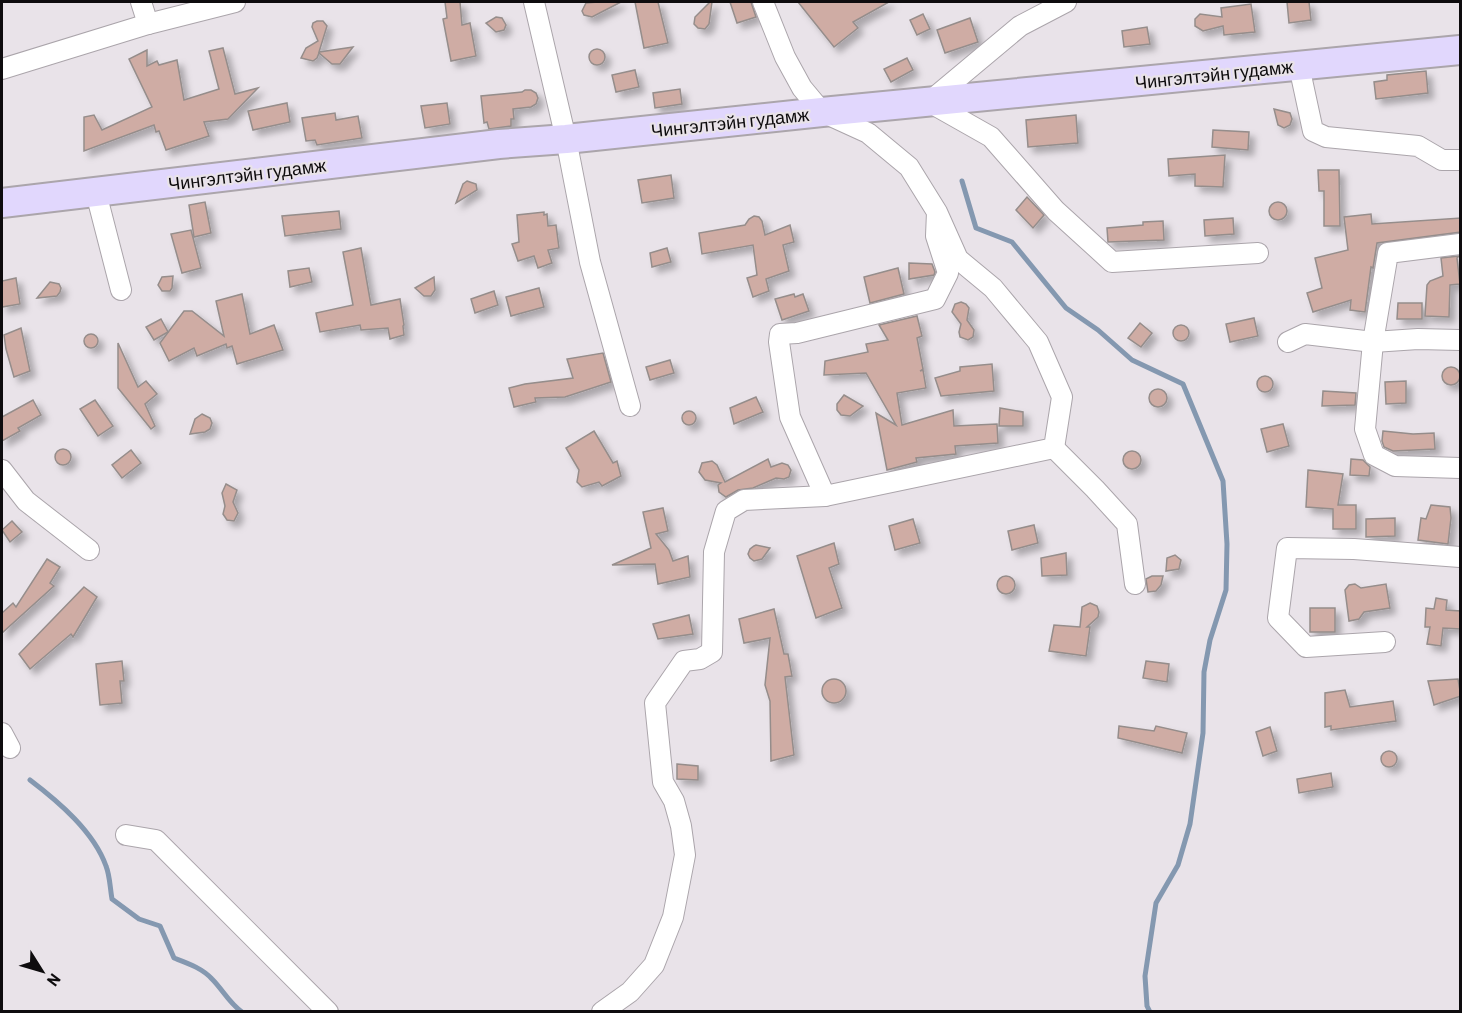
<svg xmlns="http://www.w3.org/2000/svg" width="1462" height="1013" font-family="Barlow,sans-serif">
	<defs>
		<filter id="shadow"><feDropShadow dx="5.5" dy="5.5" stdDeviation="3" flood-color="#0004"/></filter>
	</defs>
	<rect width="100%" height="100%" fill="#e9e3e9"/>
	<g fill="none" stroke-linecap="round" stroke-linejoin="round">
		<!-- stream -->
		<g stroke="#8498b0" stroke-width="5">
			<path d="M962,181L976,228L1012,242L1066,308L1098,330L1132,360L1183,384L1223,481L1227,544L1226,590L1210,640L1204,672L1203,733L1190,824L1178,865L1156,903L1145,976L1147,1006L1150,1012"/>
			<path d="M30,780C59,802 94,832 106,866C110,876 110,888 112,899L139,919L160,926L174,958C187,963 202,968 212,979C223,990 229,1003 242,1012"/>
		</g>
	</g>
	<!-- building -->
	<g fill="#cfaca4" stroke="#958d8b" stroke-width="1.5" filter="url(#shadow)">
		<path d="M445,2H460L462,25L470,23L476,56L451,61L443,19L447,18Z"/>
		<path d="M598,2H621L592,17L584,15L582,11L586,3Z"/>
		<path d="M635,2H658L668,43L644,48Z"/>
		<path d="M710,2H712L709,24L705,29L698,28L694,24L695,17Z"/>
		<path d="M730,2H751L756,17L737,23Z"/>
		<path d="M798,2H889L853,22L858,28L834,47Z"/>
		<path d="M1287,2H1309L1311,20L1289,23Z"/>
		<path d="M1251,4L1255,32L1224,35L1223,26L1203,31L1195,26V19L1200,14L1222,17L1221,8Z"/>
		<path d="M923,14L930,29L917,35L910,20Z"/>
		<path d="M496,17L502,18L506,25L504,30L496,32L486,23Z"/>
		<path d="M970,18L978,42L945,53L937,30Z"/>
		<path d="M317,21H323L327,26L319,52L353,47L340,64H332L319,53L317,58L313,61L301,58L306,48L318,41L312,27L313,23Z"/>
		<path d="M1147,27L1150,44L1124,47L1122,31Z"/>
		<path d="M223,48L235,94L258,88L228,119L204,122L209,136L166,150L159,131L156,132L154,125L84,151V117L94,115L102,130L152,107L129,59L147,50V66L157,61L159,65L177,60L184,100L219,89L209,51Z"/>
		<circle cx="597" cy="57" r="8"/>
		<path d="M907,58L913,70L891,82L884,69Z"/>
		<path d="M635,70L639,87L616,92L612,75Z"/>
		<path d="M1426,71L1428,93L1376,99L1374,82L1387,80V75Z"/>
		<path d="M680,89L682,104L655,108L653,93Z"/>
		<path d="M525,90H531L536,93L538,98L536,104L531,107L513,109L514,119H511V126L489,129L487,122L484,123L481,96L522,92Z"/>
		<path d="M287,103L290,122L253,130L248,111Z"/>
		<path d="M447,103L450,124L425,128L421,106Z"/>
		<path d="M1274,109L1290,113L1292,119L1290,125L1284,128L1278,125Z"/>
		<path d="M335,113L336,120L358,116L362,138L317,145L315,140L306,141L302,118Z"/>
		<path d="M1076,115L1078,143L1028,147L1026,120Z"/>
		<path d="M1213,130L1249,132L1248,150L1212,147Z"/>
		<path d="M1225,155L1223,187L1195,186V174L1169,176L1168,159Z"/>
		<path d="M1318,170H1339L1340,226H1324V191H1319Z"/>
		<path d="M671,175L674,198L642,203L638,180Z"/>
		<path d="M467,181L476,184L477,190L456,203L463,184Z"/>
		<path d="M1027,197L1044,215L1033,228L1016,210Z"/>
		<path d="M205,202L211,233L194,237L189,205Z"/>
		<circle cx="1278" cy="211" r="9"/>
		<path d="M339,211L341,229L285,236L282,216Z"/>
		<path d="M544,212V215L547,214L548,226L556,225L559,248L548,250L552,263L538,268L534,256L518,261L512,244L519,242L517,215Z"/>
		<path d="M1371,214L1372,224L1461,218V232L1377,243L1373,268L1371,267L1365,312L1350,310L1351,300L1313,312L1307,293L1322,288L1315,258L1348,250L1344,217Z"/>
		<path d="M754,216L759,217L762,221L765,235L790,225L794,242L783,245L789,271L766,279L769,291L753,297L747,278L757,275L753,245L702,254L699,233L745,225L749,219Z"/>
		<path d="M1233,218L1234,234L1205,236L1204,220Z"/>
		<path d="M1163,221L1164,240L1108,242L1107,228L1143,225V222Z"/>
		<path d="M191,230L201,268L182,273L171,234Z"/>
		<path d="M361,248L371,305L400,299L404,325L403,326L404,335L390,339L388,328L361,330L360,325L320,332L316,313L353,305L343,252Z"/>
		<path d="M667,248L671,262L652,267L650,253Z"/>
		<path d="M1459,256L1457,258L1460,284L1450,285L1449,317L1425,316L1427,285L1430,281L1443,276L1441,258Z"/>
		<path d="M909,263L932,264L935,272L934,275L909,279Z"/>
		<path d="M309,268L312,282L290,287L288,271Z"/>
		<path d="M898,268L904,294L870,303L864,277Z"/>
		<path d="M173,276L172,288L170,291H162L158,285L162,277Z"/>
		<path d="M434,277L435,290L431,296H424L415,288Z"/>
		<path d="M16,278L20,304L2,307V281Z"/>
		<path d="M50,282L59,284L61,288L60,292L57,296L37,298Z"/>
		<path d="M539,288L544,307L511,316L506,297Z"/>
		<path d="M494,291L498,305L475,313L471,299Z"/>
		<path d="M242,294L250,334L274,325L283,350L237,364L232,346L227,348L226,344L197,356L194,348L169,361L160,343L184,311H192L224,336L216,301Z"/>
		<path d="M794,294L795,297L803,294L809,311L782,320L775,299Z"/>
		<path d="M961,302L966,304L969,308L967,320L974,330L973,337L968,340L960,337L959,332L961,324L952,312L955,304Z"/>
		<path d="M1398,303H1422V319H1397Z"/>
		<path d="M917,316L922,336L917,338L923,369L920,371L923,370L926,388L897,393L902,425L953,410L954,426L997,424L998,443L955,446L956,454L916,458L917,462L887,470L876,413L896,425L866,373L824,375L825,361L868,352L866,344L888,340L879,325Z"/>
		<path d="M1254,318L1258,336L1230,342L1226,324Z"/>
		<path d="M161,319L168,332L154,340L146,327Z"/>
		<path d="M1140,323L1152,333L1141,347L1128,338Z"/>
		<circle cx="1181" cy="333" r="8"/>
		<path d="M21,328L30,371L14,377L6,349L4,335Z"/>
		<circle cx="91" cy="341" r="7"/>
		<path d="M118,343L138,387L146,381L157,394L145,404L155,426L151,429L118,388Z"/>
		<path d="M603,353L611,382L565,397L535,398L536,402L514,407L509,388L525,384L573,378L567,359Z"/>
		<path d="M670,360L674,373L650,380L646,367Z"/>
		<path d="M992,364L994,391L941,396L935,378L960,371V367Z"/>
		<circle cx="1451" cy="376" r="9"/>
		<circle cx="1265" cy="384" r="8"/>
		<path d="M1406,381V403L1386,404L1385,382Z"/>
		<circle cx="1158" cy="398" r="9"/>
		<path d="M1323,391L1356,393L1355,405L1322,406Z"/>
		<path d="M844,395L863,406L850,416L841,415L837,410V404Z"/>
		<path d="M756,397L763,412L734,424L730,408Z"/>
		<path d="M33,400L41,415L18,428L20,431L2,441V417Z"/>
		<path d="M95,400L113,426L98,436L80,409Z"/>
		<path d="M1000,408L1023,412V426H999Z"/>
		<circle cx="689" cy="418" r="7"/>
		<path d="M202,414L210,418L212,423L210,429L205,432L190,434L195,419Z"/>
		<path d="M1283,424L1289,446L1267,452L1261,429Z"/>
		<path d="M594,431L613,463L617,461L621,476L602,486L599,482L582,487L577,482L579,470L566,448Z"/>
		<path d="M1383,431L1413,434L1434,433L1435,449L1393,451L1384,447L1382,441Z"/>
		<circle cx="63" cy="457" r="8"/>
		<path d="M131,450L141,463L122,478L112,465Z"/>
		<circle cx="1132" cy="460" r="9"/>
		<path d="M768,459L771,467L782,463L788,465L791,470L789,477L784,479L776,478L753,488L738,490L726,497L719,492L718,485L721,483L705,480L699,472L702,463L712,461L717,465L725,482Z"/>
		<path d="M1351,459L1363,460L1370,467L1369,476L1350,475Z"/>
		<path d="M1308,470L1343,474L1338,505H1356V529H1333V509L1306,507Z"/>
		<path d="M226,484L237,490L233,502L238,513L234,521L227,520L223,514L225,506L222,493Z"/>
		<path d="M1431,505L1450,507L1451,518L1448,544L1418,540L1421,518L1426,519Z"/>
		<path d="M663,508L668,531L656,534L669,550L673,561L688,556L690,577L658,584L655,564L612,565L651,548L643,512Z"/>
		<path d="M1395,518V536L1366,537V519Z"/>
		<path d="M913,519L920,543L895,550L889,526Z"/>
		<path d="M12,521L22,532L10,542L2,530Z"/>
		<path d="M1034,525L1038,543L1012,550L1008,531Z"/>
		<path d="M834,543L839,564L829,568L842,608L816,618L797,556Z"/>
		<path d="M754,546L756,545L770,548L762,559L754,561L750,558L748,554L750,549Z"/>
		<path d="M1066,553L1067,575L1042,576L1041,558Z"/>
		<path d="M1175,555L1181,560L1179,569L1166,571L1167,558Z"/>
		<path d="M47,559L60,567L50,583L54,586L2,633V613L13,603L16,607Z"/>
		<path d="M1152,576H1163L1161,585L1156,591L1148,592L1146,579Z"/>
		<circle cx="1006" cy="585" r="9"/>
		<path d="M1355,584L1361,588L1386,584L1390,608L1364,612L1359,619L1349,621L1345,590L1349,585Z"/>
		<path d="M84,587L97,597L73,637L71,634L30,669L19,654Z"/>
		<path d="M1436,598L1447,600L1446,610L1461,611V629L1443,628L1441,646L1427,644L1430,627H1425L1426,608L1434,609Z"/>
		<path d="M1090,603L1097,606L1099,612L1098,617L1087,627H1090L1086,656L1049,651L1054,625L1080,627L1082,607Z"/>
		<rect x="1310" y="608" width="25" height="24"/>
		<path d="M774,609L784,654H788L792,676L785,677L794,755L771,761L770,701L765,685L770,638L744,643L739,619Z"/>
		<path d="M689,615L693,634L658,639L653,624Z"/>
		<path d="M122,661L124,681H120L122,703L100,705L96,664Z"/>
		<path d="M1146,661L1169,664L1167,682L1143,678Z"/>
		<path d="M1458,679L1461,696L1434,705L1428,681Z"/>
		<circle cx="834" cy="691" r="12"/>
		<path d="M1345,690L1350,707L1393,701L1396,721L1331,730V726L1325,727V693Z"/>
		<path d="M1119,726L1154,731L1156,726L1187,733L1182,753L1118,738Z"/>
		<path d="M1270,727L1277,751L1263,756L1256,732Z"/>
		<circle cx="1389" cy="759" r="8"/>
		<path d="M677,764L698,766V780L677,779Z"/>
		<path d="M1331,773L1333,787L1299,793L1297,779Z"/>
	</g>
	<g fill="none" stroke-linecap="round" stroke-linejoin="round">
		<!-- minor casing -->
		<g stroke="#aba5ab" stroke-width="22">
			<g id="minor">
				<path d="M141,2L148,24"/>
				<path d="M534,2L566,139L590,262L630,406"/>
				<path d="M763,2L785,57L802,88L822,112L868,133L909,167L937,212L958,259L993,288L1038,342L1062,397L1054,448L825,496L790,417L779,342L780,334L797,333L935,299L948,273L936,236L937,212"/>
				<path d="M1066,2L1020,26L929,102L991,137L1056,211L1112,262L1258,253"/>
				<path d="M1299,66L1313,131L1326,137L1418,146L1442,160H1460"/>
				<path d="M2,69L148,24L235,2"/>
				<path d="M96,193L121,290"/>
				<path d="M1460,244L1388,253L1373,342L1365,429L1374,455L1395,466L1460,468"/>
				<path d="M1288,342L1305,334L1373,342L1418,339L1460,340"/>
				<path d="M1054,448L1095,489L1127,524L1135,584"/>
				<path d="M2,470L26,501L89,550"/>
				<path d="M1385,642L1306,647L1278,618L1287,548L1354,549L1460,557"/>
				<path d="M2,733L10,748"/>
				<path d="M126,835L156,840L328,1012"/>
				<path d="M602,1012L630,992L654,965L673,917L685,855L681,826L674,801L663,782L655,703L684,661L700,659L712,652L714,552L726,511L744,500L825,496"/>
			</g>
		</g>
		<!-- secondary casing -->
		<g stroke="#aba5ab" stroke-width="32">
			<path id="secondary" d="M2,203L499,144L566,139L822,112L1460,50"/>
		</g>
		<!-- minor -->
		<use href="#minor" stroke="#fff" stroke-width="20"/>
		<!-- secondary -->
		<use href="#secondary" stroke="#e1d7fd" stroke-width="28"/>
	</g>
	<g text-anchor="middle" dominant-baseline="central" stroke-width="4.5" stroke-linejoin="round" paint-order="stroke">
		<!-- street labels -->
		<g font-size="18" fill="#0e0c0e" stroke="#e9e3e9">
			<text transform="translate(1214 74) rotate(-6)">Чингэлтэйн гудамж</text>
			<text transform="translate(730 122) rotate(-6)">Чингэлтэйн гудамж</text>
			<text transform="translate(247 174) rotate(-7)">Чингэлтэйн гудамж</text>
		</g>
	</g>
	<!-- border -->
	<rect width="1462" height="1013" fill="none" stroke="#0e0c0e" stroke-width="6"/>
	<!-- north arrow -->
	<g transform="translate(42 971) rotate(127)" stroke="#e9e3e9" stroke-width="4.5" paint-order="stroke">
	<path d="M0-4.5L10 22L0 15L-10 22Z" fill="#0e0c0e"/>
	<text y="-9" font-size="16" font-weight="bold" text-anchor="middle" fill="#0e0c0e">N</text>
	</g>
</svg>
